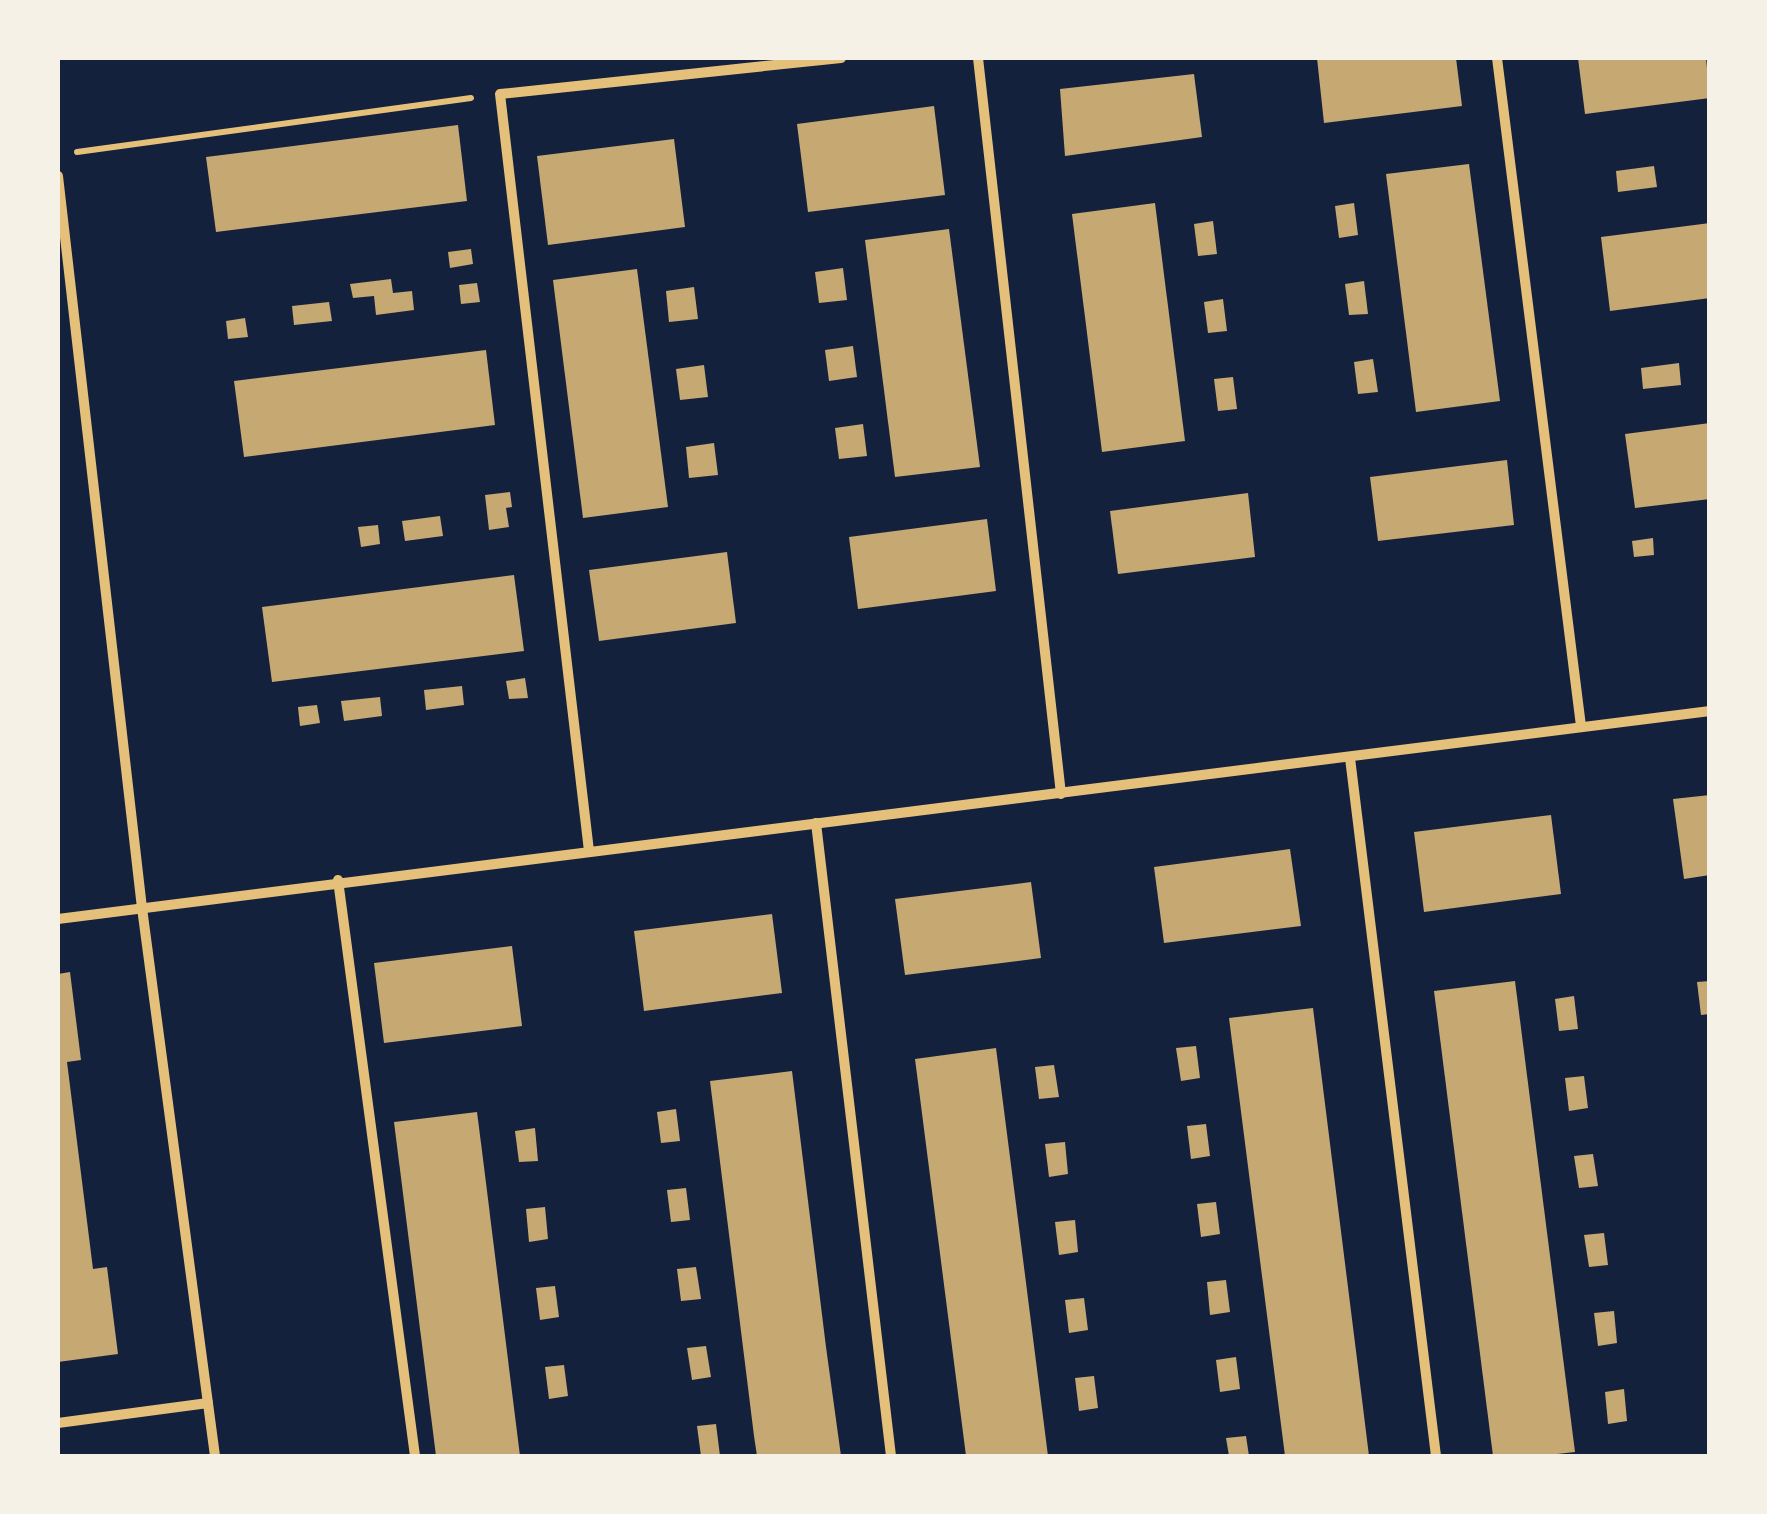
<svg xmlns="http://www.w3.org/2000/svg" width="1767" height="1514" font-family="'Sofia Sans Condensed',sans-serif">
	<rect width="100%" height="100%" fill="#14213d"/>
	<!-- building -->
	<g fill="#c6a872">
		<path d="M1317,58H1456L1462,106L1324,123Z"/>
		<path d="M1578,58H1706L1710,98L1585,114Z"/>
		<path d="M1194,74L1202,137L1065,156L1060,89Z"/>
		<path d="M934,106L945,195L808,212L797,124Z"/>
		<path d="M458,125L467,201L216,232L206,157Z"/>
		<path d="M674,139L685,227L548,245L537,156Z"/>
		<path d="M1469,164L1500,401L1416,412L1386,174Z"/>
		<path d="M1654,166L1657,187L1618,192L1616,171Z"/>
		<path d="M1155,203L1185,441L1102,452L1072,214Z"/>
		<path d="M1354,203L1358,235L1339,238L1335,206Z"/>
		<path d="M1213,221L1217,254L1198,256L1194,224Z"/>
		<path d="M1710,223V298L1610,311L1601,237Z"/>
		<path d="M949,229L980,467L895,477L865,240Z"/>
		<path d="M471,249L473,264L450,268L448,252Z"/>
		<path d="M843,268L847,300L819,303L815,272Z"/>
		<path d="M637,269L668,507L583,518L553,280Z"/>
		<path d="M391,279L393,293L412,291L414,310L376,315L374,296L353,298L350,284Z"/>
		<path d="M1364,281L1368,314L1349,315L1345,284Z"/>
		<path d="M477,283L480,302L461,304L459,285Z"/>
		<path d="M694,287L698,319L669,322L666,291Z"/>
		<path d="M1223,299L1227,331L1208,333L1204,302Z"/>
		<path d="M329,302L332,321L294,325L292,306Z"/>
		<path d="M245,318L248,337L228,339L226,321Z"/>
		<path d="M853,346L857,377L829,381L825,350Z"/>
		<path d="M486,350L495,425L244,457L234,381Z"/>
		<path d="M1373,359L1378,392L1358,394L1354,362Z"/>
		<path d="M1679,363L1681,385L1643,389L1641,368Z"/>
		<path d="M704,365L708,397L680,400L676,369Z"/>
		<path d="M1233,377L1237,409L1218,411L1214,379Z"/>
		<path d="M1710,423V499L1635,508L1625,434Z"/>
		<path d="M863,424L867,456L839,459L835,428Z"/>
		<path d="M714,443L718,475L689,478L686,447Z"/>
		<path d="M1507,460L1514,525L1378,541L1370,477Z"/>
		<path d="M510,492L512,507L506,508L509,527L489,530L485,495Z"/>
		<path d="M1248,493L1255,557L1118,574L1110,511Z"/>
		<path d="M440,516L443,536L405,541L402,521Z"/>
		<path d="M987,519L996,591L858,609L849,537Z"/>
		<path d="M378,525L380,544L361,547L358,527Z"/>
		<path d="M1653,538L1654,555L1634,557L1632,541Z"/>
		<path d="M727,552L736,623L599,641L589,570Z"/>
		<path d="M514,575L524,651L272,682L262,607Z"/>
		<path d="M525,678L528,698L509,699L506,681Z"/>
		<path d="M462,686L464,705L426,710L424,690Z"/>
		<path d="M380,697L382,716L344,721L341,701Z"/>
		<path d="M317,705L320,723L300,726L298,707Z"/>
		<path d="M1710,795V875L1684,879L1673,799Z"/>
		<path d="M1551,815L1561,894L1424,912L1414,832Z"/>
		<path d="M1290,849L1301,926L1164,943L1154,867Z"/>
		<path d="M1031,882L1041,958L905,975L895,899Z"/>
		<path d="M772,914L782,993L644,1011L634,931Z"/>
		<path d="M512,946L522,1026L384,1043L374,963Z"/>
		<path d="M70,972L81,1060L67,1062L93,1269L107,1267L118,1354L58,1362V974Z"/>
		<path d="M1515,981L1575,1452L1539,1456H1493L1434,991Z"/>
		<path d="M1710,981V1014L1701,1015L1697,982Z"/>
		<path d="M1574,996L1578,1029L1559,1031L1555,999Z"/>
		<path d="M1313,1008L1357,1359L1369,1456H1285L1239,1096L1229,1018Z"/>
		<path d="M1196,1046L1200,1078L1181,1081L1176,1048Z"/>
		<path d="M996,1048L1016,1204L1048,1456H966L965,1448L915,1059Z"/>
		<path d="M1054,1065L1059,1097L1039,1099L1035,1067Z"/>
		<path d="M792,1071L826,1347L841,1456H757L754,1436L710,1081Z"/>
		<path d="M1584,1076L1588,1108L1569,1111L1565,1078Z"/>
		<path d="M676,1109L680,1141L661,1143L657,1112Z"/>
		<path d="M477,1112L482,1151L520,1456H436L394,1122Z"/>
		<path d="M1206,1124L1210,1156L1191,1159L1187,1126Z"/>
		<path d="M535,1128L538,1161L519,1162L515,1131Z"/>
		<path d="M1065,1142L1068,1174L1049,1177L1045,1144Z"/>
		<path d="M1593,1154L1598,1186L1579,1188L1574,1156Z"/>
		<path d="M686,1188L690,1220L671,1222L667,1190Z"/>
		<path d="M1216,1202L1220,1234L1201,1237L1197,1204Z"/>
		<path d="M545,1207L548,1239L529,1242L526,1209Z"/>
		<path d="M1075,1220L1078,1252L1059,1255L1055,1222Z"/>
		<path d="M1604,1233L1608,1265L1589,1267L1584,1235Z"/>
		<path d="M696,1267L701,1299L681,1301L677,1269Z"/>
		<path d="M1226,1280L1230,1312L1210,1315L1207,1282Z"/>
		<path d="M555,1286L559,1317L540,1320L536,1288Z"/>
		<path d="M1084,1298L1088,1330L1069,1333L1065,1300Z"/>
		<path d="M1614,1311L1617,1343L1598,1346L1594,1313Z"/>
		<path d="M706,1346L711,1377L692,1380L687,1348Z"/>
		<path d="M1236,1357L1240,1389L1220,1392L1216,1360Z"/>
		<path d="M564,1365L568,1396L549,1399L545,1367Z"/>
		<path d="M1094,1376L1098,1408L1079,1411L1075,1378Z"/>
		<path d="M1624,1389L1627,1421L1608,1424L1605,1392Z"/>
		<path d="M716,1424L720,1456H701L697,1426Z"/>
		<path d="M1246,1436L1249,1456H1229L1226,1438Z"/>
	</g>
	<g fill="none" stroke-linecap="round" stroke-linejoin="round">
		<!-- path -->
		<path stroke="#e5c07b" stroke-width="6" d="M77,152L471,98"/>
		<!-- minor -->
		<g stroke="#e5c07b" stroke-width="10">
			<path d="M978,58L1061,794"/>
			<path d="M1497,58L1581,726"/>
			<path d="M58,176L142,908L215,1456"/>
			<path d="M1350,758L1436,1456"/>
			<path d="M816,823L891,1456"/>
			<path d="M589,851L500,94L841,58"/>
			<path d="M338,880L415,1456"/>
			<path d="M58,919L1710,711"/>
			<path d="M58,1423L208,1403"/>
		</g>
	</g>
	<!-- border -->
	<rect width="1767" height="1514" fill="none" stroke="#f6f1e7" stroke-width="120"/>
</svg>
